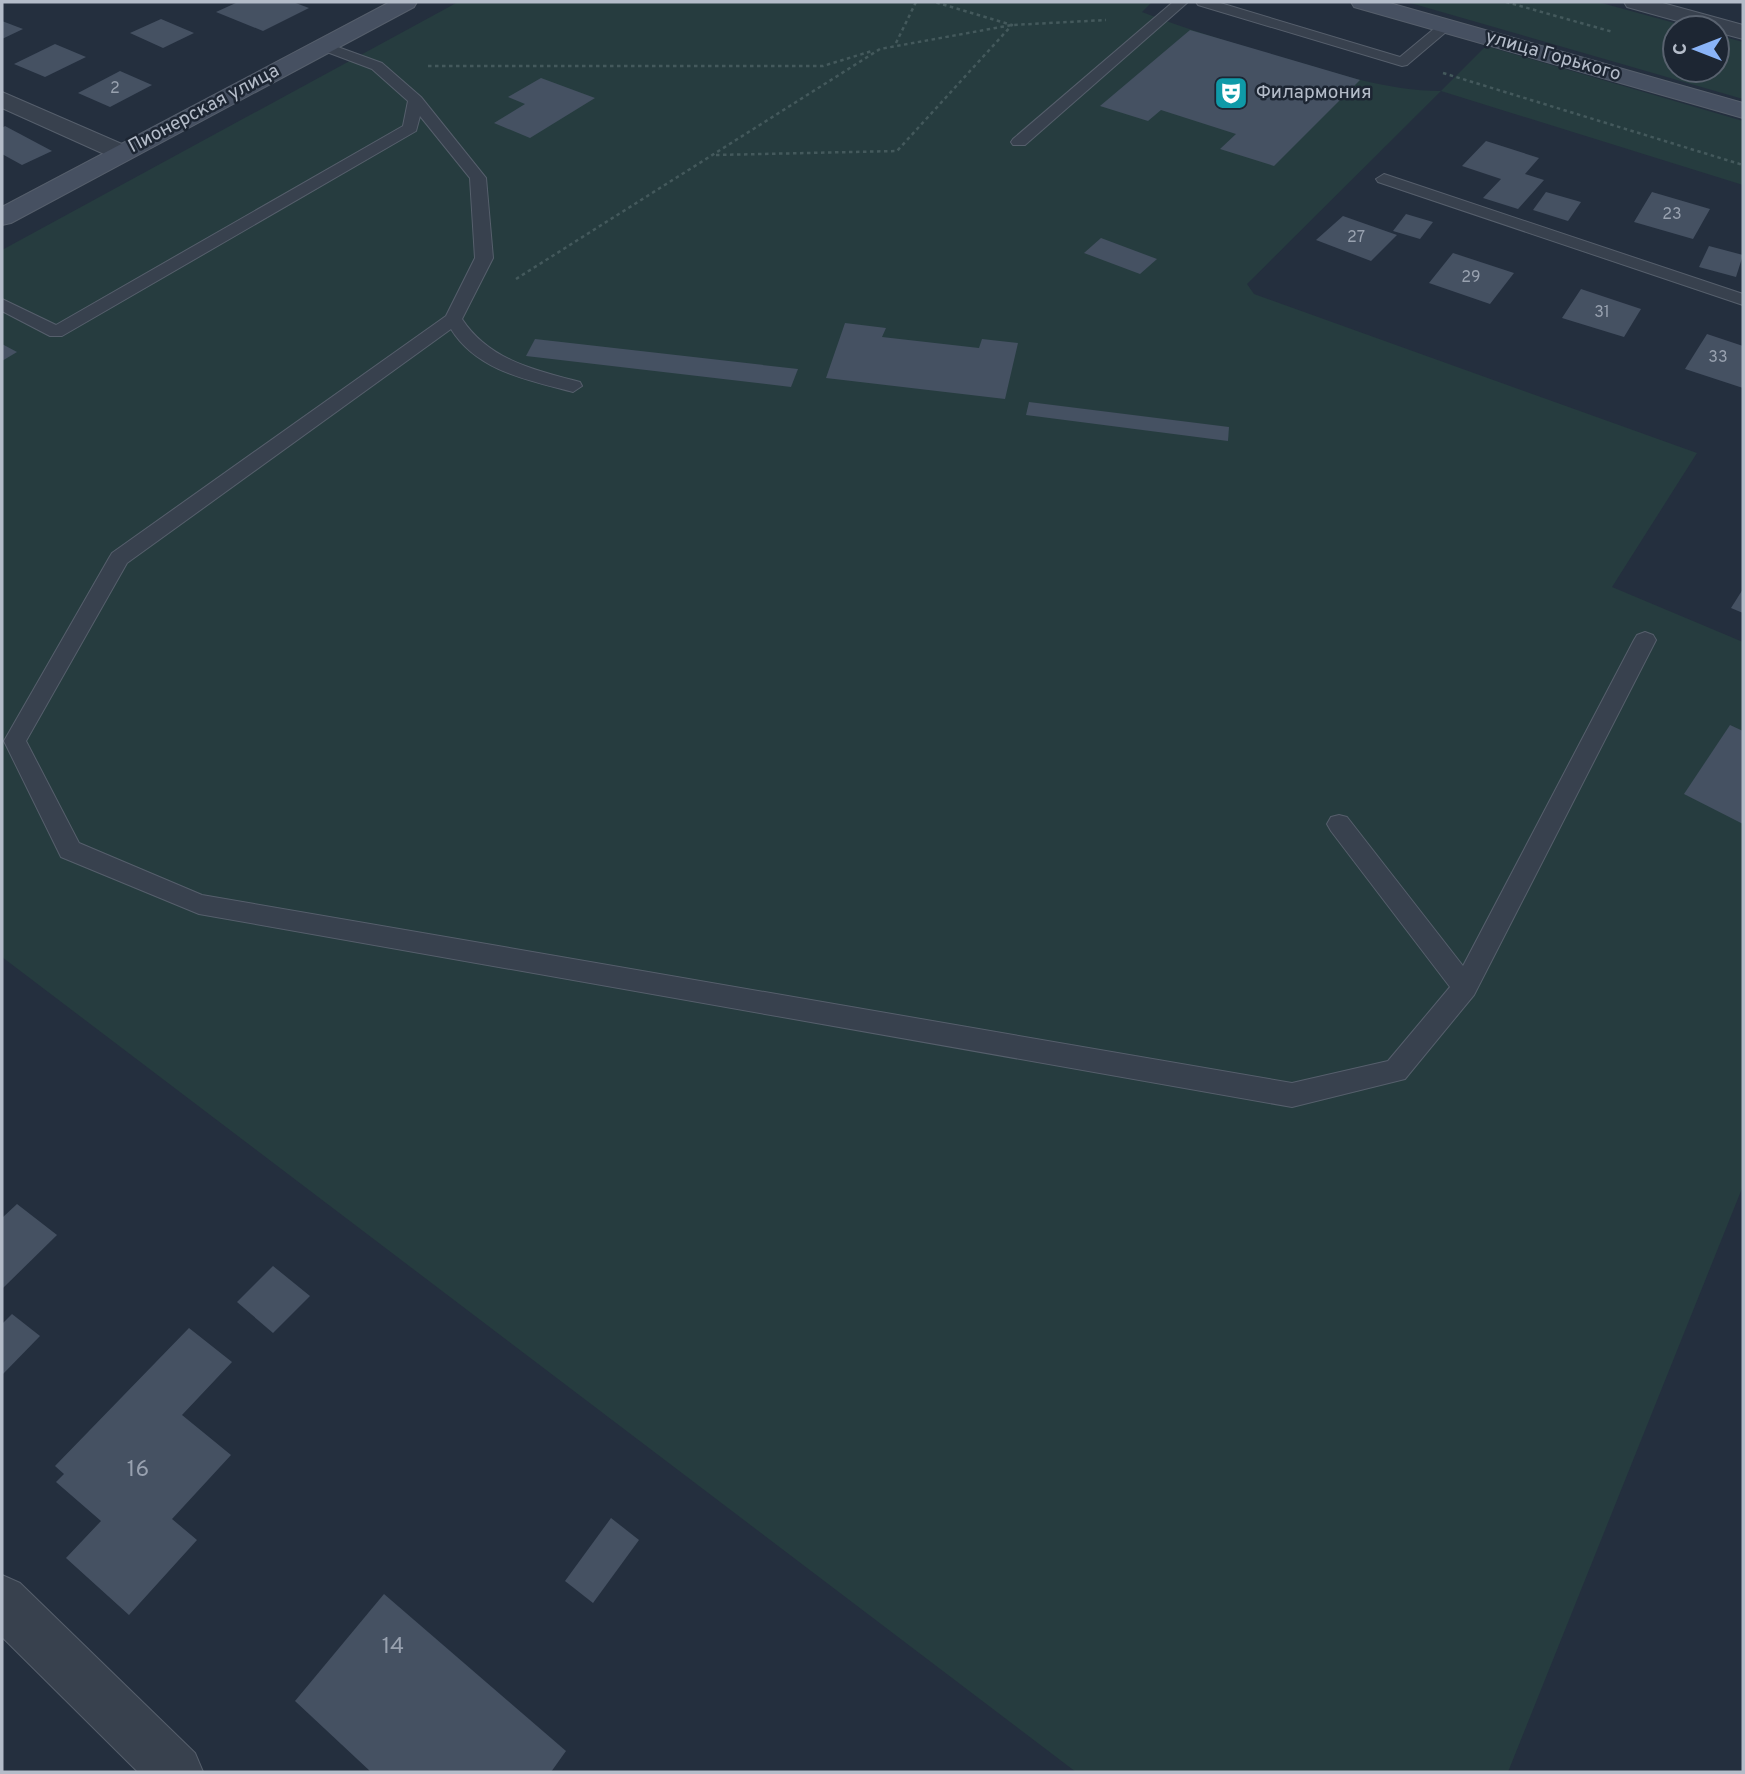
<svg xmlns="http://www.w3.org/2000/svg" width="1745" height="1774" font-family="Overpass,sans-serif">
	<rect width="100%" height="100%" fill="#242f3e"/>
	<!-- green -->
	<g fill="#263c3f">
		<path d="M458,2H1152L1142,12C1188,30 1236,44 1284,58C1336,73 1387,91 1441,91L1486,46L1743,121V185L1441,91L1247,284L1254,294L1697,453L1612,587L1743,642V1186L1508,1772H1076L2,957V250Z"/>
		<path d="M1407,2H1598L1693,28H1675V70H1717V35L1743,42V99Z"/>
	</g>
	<!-- building -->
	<g fill="#455162">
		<path d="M238,2H293L309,8L263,31L216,12Z"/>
		<path d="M161,19L194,33L163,48L130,33Z"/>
		<path d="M2,21L23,29L2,39Z"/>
		<path d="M1190,30L1360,80L1274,166L1220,149L1236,134L1161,110L1148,121L1100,106Z"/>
		<path d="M55,44L86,57L45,77L14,64Z"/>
		<path d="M120,71L152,85L110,107L78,93Z"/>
		<path d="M541,78L595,98L530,138L494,123L525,104L508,97Z"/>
		<path d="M5,126L52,151L22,165L2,154V128Z"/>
		<path d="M1486,141L1539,158L1525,174L1544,180L1518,209L1483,198L1501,179L1462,166Z"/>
		<path d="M1546,192L1581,202L1568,221L1533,210Z"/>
		<path d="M1652,192L1710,209L1693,239L1634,222Z"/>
		<path d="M1406,214L1433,222L1420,239L1393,231Z"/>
		<path d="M1343,216L1397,235L1371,261L1316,240Z"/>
		<path d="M1101,238L1157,259L1140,274L1084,253Z"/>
		<path d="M1709,246L1743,255L1736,277L1699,267Z"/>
		<path d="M1453,253L1514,273L1490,304L1429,283Z"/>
		<path d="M1581,289L1641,309L1624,337L1562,318Z"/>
		<path d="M845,323L886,328L882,337L979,348L982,339L1018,343L1005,399L826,378Z"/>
		<path d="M1707,334L1743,346V388L1685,369Z"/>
		<path d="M535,339L798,369L791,387L526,356Z"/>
		<path d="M2,344L17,352L2,361Z"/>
		<path d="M1029,402L1229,427L1228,441L1026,415Z"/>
		<path d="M1743,589V613L1731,608Z"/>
		<path d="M1730,725L1743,731V824L1684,794Z"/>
		<path d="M17,1204L57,1235L2,1289V1218Z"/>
		<path d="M273,1266L310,1296L273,1333L237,1302Z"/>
		<path d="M12,1314L40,1336L2,1375V1324Z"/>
		<path d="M189,1328L232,1362L182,1415L231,1455L172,1519L197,1540L129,1615L66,1558L101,1521L56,1482L64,1474L55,1466Z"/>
		<path d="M611,1518L639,1540L593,1603L565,1581Z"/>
		<path d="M384,1594L566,1751L551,1772H371L295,1701Z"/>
	</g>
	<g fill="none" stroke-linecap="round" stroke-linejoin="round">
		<!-- lane casing -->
		<g stroke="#565f6c" stroke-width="2">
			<g id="lane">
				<path d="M1173,2H1188L1025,145H1013L1011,142L1013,139Z"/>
				<path d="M1196,2H1217L1400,57L1441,23H1451L1453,26L1407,65L1402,66L1198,5Z"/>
				<path d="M324,42L382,63L421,97L486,178L493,258L462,319C489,360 534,370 580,382L582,386L573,392C528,380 477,371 451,329L127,563L26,741L79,843L202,895L1292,1083L1388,1061L1450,987L1331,831L1327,824L1331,817L1339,815L1347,817L1463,966L1634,640L1637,635L1645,632L1653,635L1656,640L1474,995L1405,1079L1292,1107L199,914L61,857L4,741L109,558L112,553L446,316L475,258L470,178L420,116L416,131L62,336H50L2,311V299L56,325L403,126L408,101L372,69L319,49L317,46Z"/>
				<path d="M1384,174L1743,294V305L1378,182L1376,179Z"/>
			</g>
		</g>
		<!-- street casing -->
		<g stroke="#565f6c" stroke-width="2">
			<g id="street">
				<path d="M1624,2H1659L1743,25V39L1717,32V28H1703L1627,7Z"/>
				<path d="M2,92L131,148L135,153L131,158L122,161L113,158L2,108Z"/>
				<path d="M2,1575L20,1583L195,1753L203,1772H138L2,1637Z"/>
			</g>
		</g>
		<!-- secondary casing -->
		<g stroke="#565f6c" stroke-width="2">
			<g id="secondary">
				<path d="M390,2H417L414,7L11,223L2,225V207Z"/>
				<path d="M1351,2H1386L1743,103V118L1354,7Z"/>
			</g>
		</g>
		<!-- path -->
		<g stroke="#44595c" stroke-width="2.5" stroke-dasharray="3.5 3.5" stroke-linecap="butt">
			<path d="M1506,2L1613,32"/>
			<path d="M896,43L916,2"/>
			<path d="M428,66H823L872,51"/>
			<path d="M1443,73L1743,165"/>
			<path d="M716,155L897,151L1012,25L935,2"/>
			<path d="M516,279L880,49L1012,25L1106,20"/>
		</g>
		<!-- lane -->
		<use href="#lane" fill="#38414e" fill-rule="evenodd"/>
		<!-- street -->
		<use href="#street" fill="#38414e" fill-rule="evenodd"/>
		<!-- secondary -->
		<use href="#secondary" fill="#465061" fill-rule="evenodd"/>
	</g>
	<!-- icons -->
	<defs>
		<g id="theatre-square" transform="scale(1.75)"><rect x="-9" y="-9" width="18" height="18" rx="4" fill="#0f9aa8" stroke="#1d2633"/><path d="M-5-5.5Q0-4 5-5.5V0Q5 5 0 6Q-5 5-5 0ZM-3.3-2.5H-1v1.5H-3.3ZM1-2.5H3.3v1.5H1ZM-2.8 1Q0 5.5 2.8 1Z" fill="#fff"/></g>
	</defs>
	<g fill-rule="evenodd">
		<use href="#theatre-square" x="1231" y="93"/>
	</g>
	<g text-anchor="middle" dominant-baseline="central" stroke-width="5" stroke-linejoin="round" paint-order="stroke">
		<!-- far-number labels -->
		<g font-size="16" fill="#98a1af">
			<text x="115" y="89">2</text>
			<text x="1672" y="215">23</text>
			<text x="1356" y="238">27</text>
			<text x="1471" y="278">29</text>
			<text x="1602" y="313">31</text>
			<text x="1718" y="358">33</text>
		</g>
		<!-- far-street labels -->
		<g font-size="19" fill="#b4bcc9" stroke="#1d2633">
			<text transform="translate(1553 56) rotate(16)">улица Горького</text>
			<text transform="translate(204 109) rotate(-28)">Пионерская улица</text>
		</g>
		<!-- far-poi labels -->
		<g font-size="19" fill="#b4bcc9" stroke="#1d2633" text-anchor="start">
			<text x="1256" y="93">Филармония</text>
		</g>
		<!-- near-number labels -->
		<g font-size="23" fill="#98a1af">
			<text x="138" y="1470">16</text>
			<text x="393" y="1647">14</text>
		</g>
	</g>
	<!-- border -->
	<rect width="1745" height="1774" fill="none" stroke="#b4bcc9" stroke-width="7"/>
	<!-- north arrow -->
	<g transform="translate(1696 49) rotate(270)"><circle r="33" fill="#1d2633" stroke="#59626f" stroke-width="2"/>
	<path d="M0-5L12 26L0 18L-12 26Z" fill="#8ab4f8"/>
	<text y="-10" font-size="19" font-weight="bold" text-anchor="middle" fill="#b4bcc9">С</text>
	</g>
</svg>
